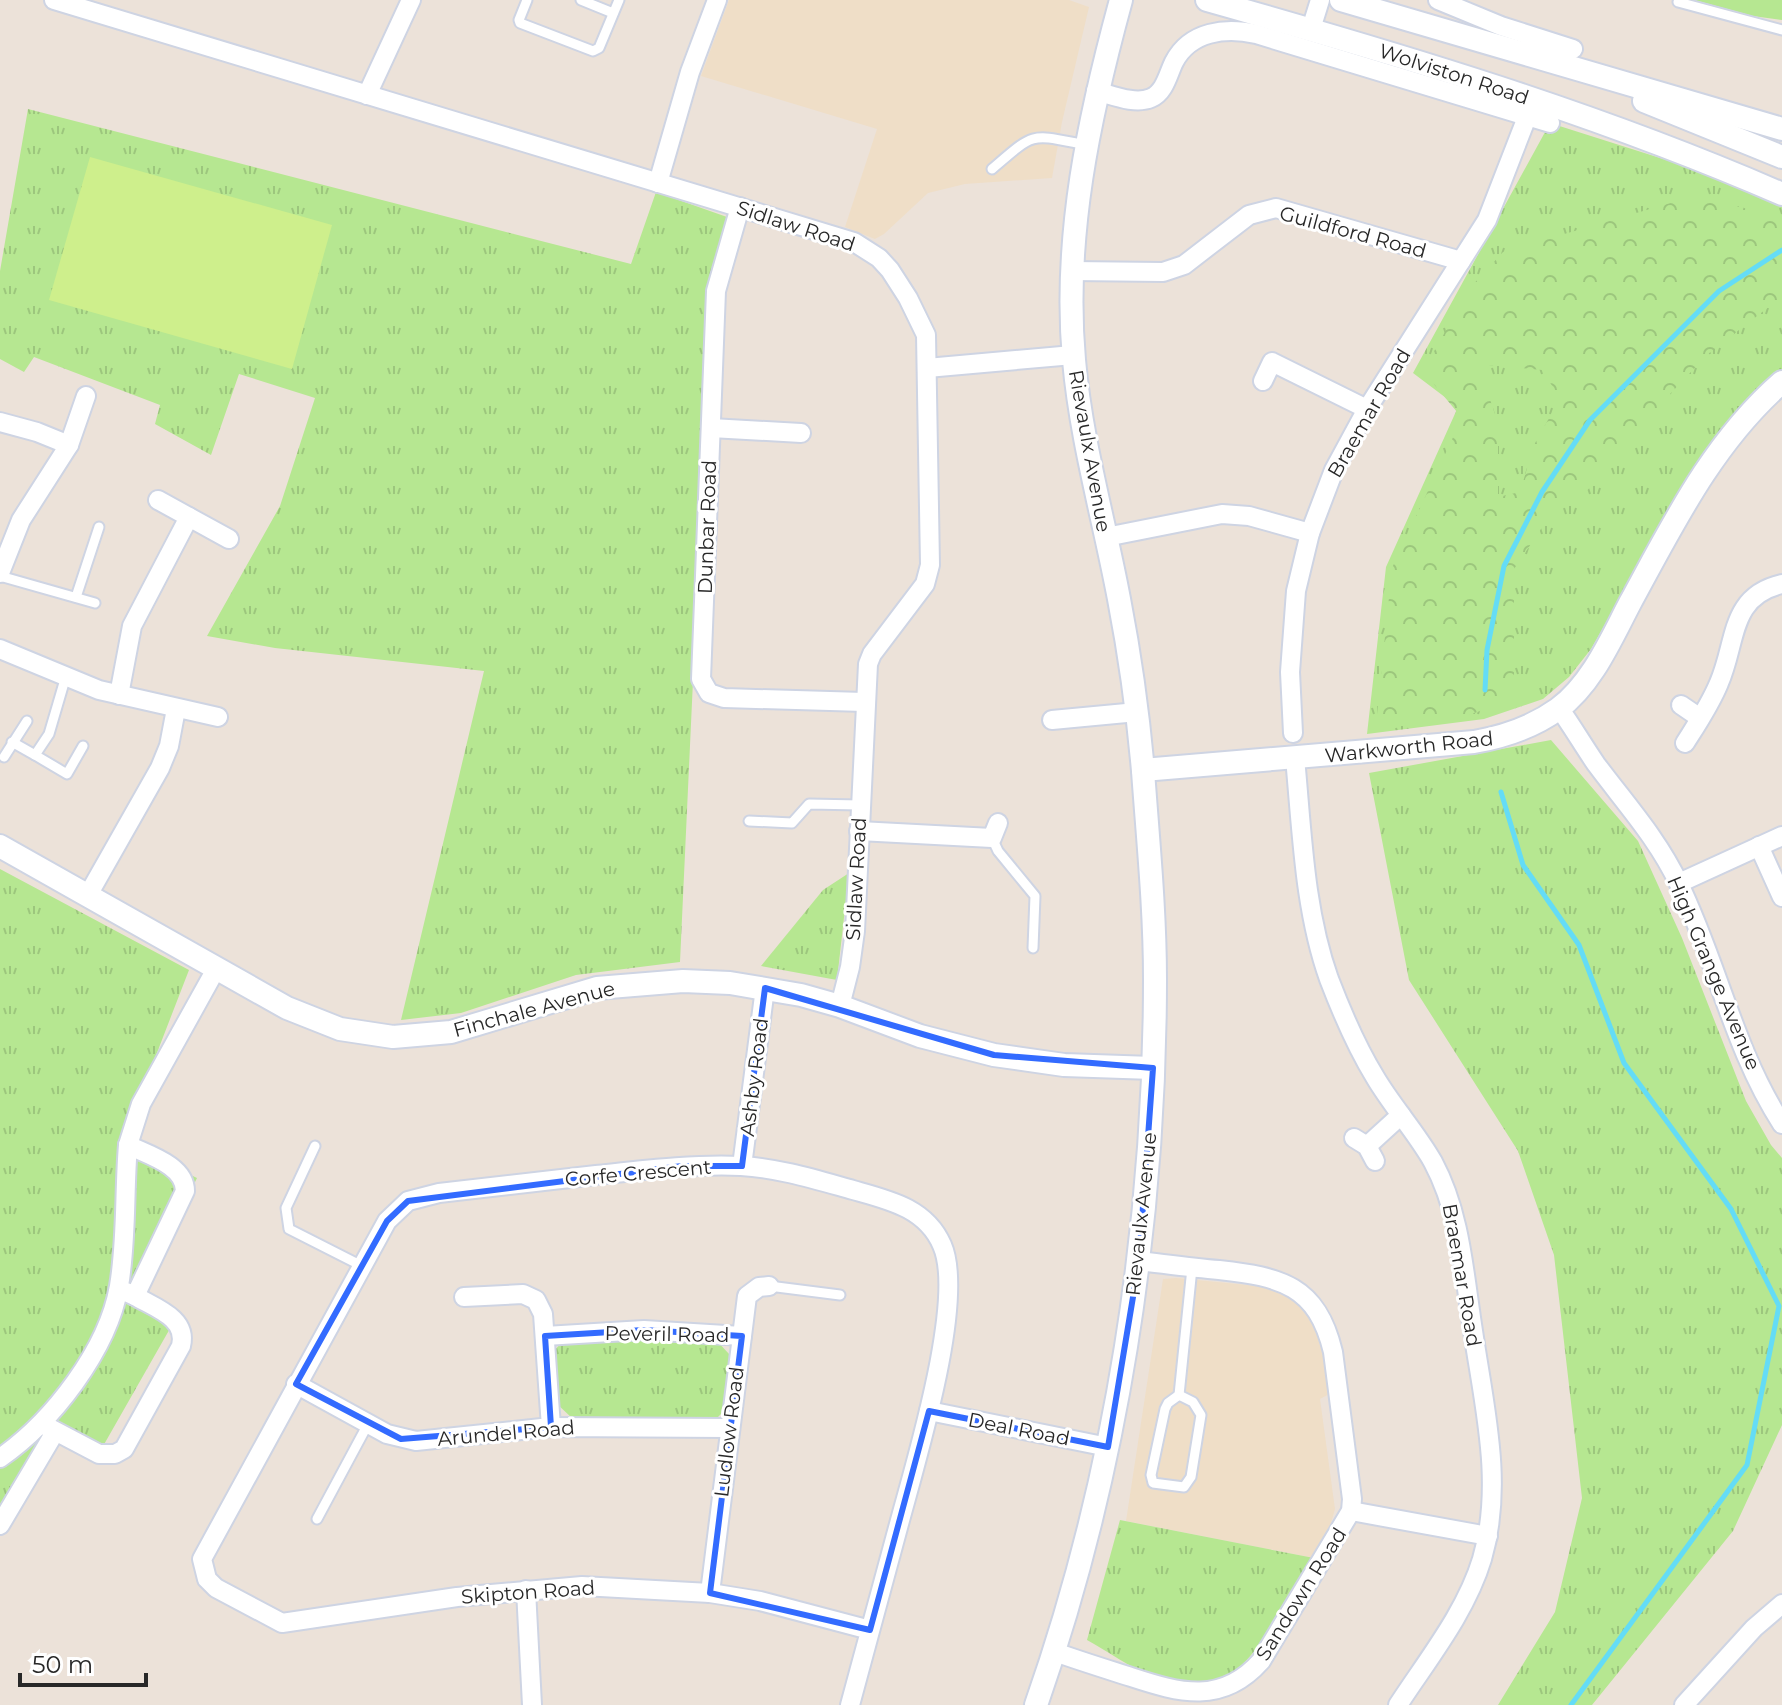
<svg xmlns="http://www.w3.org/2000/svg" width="1782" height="1705" font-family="Montserrat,sans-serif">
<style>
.education{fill:#efdec7}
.grass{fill:url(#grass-tufts)}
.forest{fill:url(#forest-crowns);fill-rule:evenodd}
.garden{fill:#b6e791}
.pitch{fill:#ceef8c}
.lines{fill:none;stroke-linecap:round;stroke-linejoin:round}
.stream{stroke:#64dcf6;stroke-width:5}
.service-casing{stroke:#ced4e3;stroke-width:13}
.minor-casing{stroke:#ced4e3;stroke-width:22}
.tertiary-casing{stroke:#ced4e3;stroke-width:26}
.service{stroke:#fff;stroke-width:9}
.minor{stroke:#fff;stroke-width:18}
.tertiary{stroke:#fff;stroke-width:22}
.marked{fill:none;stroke:#336bff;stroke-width:6;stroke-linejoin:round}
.labels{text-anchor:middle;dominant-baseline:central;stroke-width:6;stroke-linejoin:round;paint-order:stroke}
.street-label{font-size:20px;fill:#282828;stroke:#fff}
</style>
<defs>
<pattern id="grass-tufts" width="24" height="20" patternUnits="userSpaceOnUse" patternTransform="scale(2)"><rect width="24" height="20" fill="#b6e791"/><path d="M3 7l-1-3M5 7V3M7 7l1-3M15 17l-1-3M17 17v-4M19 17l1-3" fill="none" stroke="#9cc67d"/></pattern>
<pattern id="forest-crowns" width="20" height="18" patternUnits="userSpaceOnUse" patternTransform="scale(2)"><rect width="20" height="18" fill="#b6e791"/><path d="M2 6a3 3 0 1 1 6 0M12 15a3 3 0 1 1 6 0" fill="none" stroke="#9cc67d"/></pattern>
</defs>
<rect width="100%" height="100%" fill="#ece2d9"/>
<g class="education">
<polygon points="729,0 1069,0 1089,7 1062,122 1052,178 965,184 928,193 884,234 875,239 845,227 877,129 701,76"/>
<polygon points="1176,1278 1258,1286 1259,1282 1288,1295 1304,1310 1315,1328 1326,1365 1331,1393 1320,1399 1335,1509 1326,1540 1314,1558 1126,1521 1163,1279"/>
</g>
<g class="grass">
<polygon points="28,109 631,264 656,192 727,217 711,291 680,962 576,975 461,1013 401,1020 484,671 275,648 207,636 280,506 315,398 239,374 211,455 155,424 160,405 34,357 24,372 0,359 0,271"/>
<polygon points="1550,123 1742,184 1782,202 1782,373 1655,537 1591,649 1569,677 1543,699 1484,719 1367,734 1386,567 1458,407 1413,373"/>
<polygon points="1551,740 1638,841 1682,938 1746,1101 1771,1145 1782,1158 1782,1425 1733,1531 1592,1705 1498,1705 1555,1612 1582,1498 1554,1255 1518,1151 1409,980 1369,773"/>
<polygon points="0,869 189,970 124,1138 128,1145 197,1178 143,1288 180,1311 94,1462 56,1442 0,1528"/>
<polygon points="849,873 837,980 761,966 823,890"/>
<polygon points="636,1337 716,1340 730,1355 725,1410 715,1420 574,1420 555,1402 552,1353 563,1341"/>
<path d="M1120 1520 1314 1558C1291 1595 1254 1672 1212 1684 1193 1689 1169 1681 1152 1675 1129 1668 1108 1651 1087 1640Z"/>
</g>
<path class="forest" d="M1698 195 1782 219V302L1770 306 1708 354 1651 414 1618 462 1583 494 1547 520 1514 569V699L1466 716 1376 724 1392 568 1462 418 1423 371 1469 289 1503 252ZM1478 364 1542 370 1558 395 1553 411 1534 445 1520 492 1498 497V423Z"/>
<polygon class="garden" points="1694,0 1782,0 1782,20 1753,16"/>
<polygon class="pitch" points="90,157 332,225 292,369 49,300"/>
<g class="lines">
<g class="stream">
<polyline points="1485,690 1487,650 1504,566 1542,492 1590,420 1719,291 1782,250"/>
<polyline points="1501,792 1523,865 1579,945 1624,1063 1731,1209 1779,1306 1747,1465 1571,1705"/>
</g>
<g class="service-casing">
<g id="service">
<polyline points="527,0 519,20 520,23 593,51 599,48 619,0"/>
<polyline points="581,0 613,13"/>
<polyline points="1679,0 1678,2 1782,30"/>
<path d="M992 169C1036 131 1030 134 1086 145"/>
<polyline points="0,576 95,603"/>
<polyline points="76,597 99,527"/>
<polyline points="66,676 49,734 35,755 67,774 83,746"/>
<polyline points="12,742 35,755"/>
<polyline points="4,757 27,721"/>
<polyline points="749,821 792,823 809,804 860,805"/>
<polyline points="992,838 998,851 1035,896 1033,948"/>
<polyline points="315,1146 286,1208 289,1229 362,1266"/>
<polyline points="769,1286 840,1295"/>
<polygon points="1179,1395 1193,1402 1201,1415 1191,1477 1184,1487 1153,1483 1151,1475 1165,1409 1168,1403"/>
<polyline points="1179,1395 1192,1268"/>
<polyline points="317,1519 368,1424"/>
</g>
</g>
<g class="minor-casing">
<g id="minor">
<polyline points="54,0 854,242 879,258 890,270 908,298 926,335 930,565 925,584 872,654 868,664 855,931 850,967 840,1006"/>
<polyline points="1438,0 1501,26 1573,49"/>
<polyline points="1311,29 1320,0"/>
<path d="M1096 91C1112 95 1135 105 1151 98 1165 92 1168 74 1174 62 1190 31 1226 27 1256 34L1550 123"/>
<polyline points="367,95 411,0"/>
<polyline points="658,183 690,72 717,0"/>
<polyline points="740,207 716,291 701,679 709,693 724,698 864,702"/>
<polyline points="1071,271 1163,272 1184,265 1249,215 1276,208 1461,261"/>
<polyline points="927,368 1073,355"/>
<polyline points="1263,381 1272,362 1367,409"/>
<polyline points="0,422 37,432 69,445"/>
<polyline points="711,428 801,433"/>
<polyline points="158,500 229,539"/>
<polyline points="1106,537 1222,514 1249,516 1310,533"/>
<polyline points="0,573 21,520 69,445 86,396"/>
<polyline points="0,649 99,690 218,717"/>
<polyline points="119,695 132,626 189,517"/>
<polyline points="1681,705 1700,718"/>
<path d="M1559 708C1572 726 1583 745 1596 764 1625 803 1658 839 1679 884 1717 962 1734 1050 1782 1124"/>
<polyline points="1052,720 1137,712"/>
<polyline points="1293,733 1290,672 1296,591 1310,533 1334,470 1367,409 1487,220 1527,117"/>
<path d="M1685 743C1697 724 1710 705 1719 683 1737 642 1729 596 1782 584"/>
<path d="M1295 758C1302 831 1304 909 1329 979 1342 1013 1356 1046 1375 1077 1392 1106 1416 1132 1433 1162 1461 1214 1464 1274 1473 1331 1484 1406 1504 1484 1482 1559 1466 1612 1428 1659 1398 1705"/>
<polyline points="859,831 992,838 998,823"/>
<polyline points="1759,846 1782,897"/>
<polyline points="1679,883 1782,836"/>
<polyline points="88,895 160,768 169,746 176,709"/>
<polyline points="1354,1138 1367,1146 1375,1161"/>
<polyline points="1367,1146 1401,1115"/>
<polyline points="742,1166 765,988"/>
<path d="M126 1292 135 1296 185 1191C185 1165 148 1155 128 1145"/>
<polyline points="464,1297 523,1294 536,1300 543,1314 551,1427"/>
<polyline points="545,1336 644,1330 742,1336"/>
<polyline points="296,1384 387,1434 416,1441 551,1427 729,1428"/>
<polyline points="929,1411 1108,1447"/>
<path d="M42 1424 99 1454H115L124 1449 181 1346C188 1318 155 1308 135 1296"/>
<path d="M0 1458C52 1422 108 1350 119 1286 127 1239 124 1191 128 1145L141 1104 216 969"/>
<polyline points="1351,1511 1488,1536"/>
<polyline points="0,1525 55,1432"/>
<polyline points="526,1590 532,1705"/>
<polyline points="710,1593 747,1296 759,1287 769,1286"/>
<path d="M1055 1652C1080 1661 1106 1669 1131 1677 1180 1693 1222 1705 1261 1661L1351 1511 1352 1499 1333 1352C1317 1285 1281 1277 1219 1270 1192 1268 1165 1264 1139 1261"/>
<path d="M850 1705C866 1645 883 1584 899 1524 915 1464 966 1299 942 1245 926 1208 889 1200 853 1190 817 1180 779 1168 741 1166 692 1164 644 1170 596 1175 544 1181 492 1187 439 1193L408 1201 387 1221 202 1559 207 1579 216 1588 282 1623 457 1597 582 1586 710 1593 760 1601 870 1630"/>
<polyline points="1684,1705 1754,1628 1782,1604"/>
</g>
</g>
<g class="tertiary-casing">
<g id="tertiary">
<path d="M1207 0C1402 55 1596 113 1782 194"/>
<polyline points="1341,0 1782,129"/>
<polyline points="1644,101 1782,157"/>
<path d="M1143 770 1474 742C1503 737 1533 727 1558 709 1592 684 1611 639 1630 603 1673 524 1713 442 1782 382"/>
<polyline points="0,846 287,1008 340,1029 393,1037 451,1032 597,988 683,981 730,983 801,995 840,1006 920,1036 994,1055 1064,1065 1153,1068"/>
<path d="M1036 1705C1117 1474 1155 1224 1155 979 1155 910 1148 840 1143 771 1138 713 1130 656 1119 599 1104 519 1081 441 1074 360 1063 237 1089 117 1121 0"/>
</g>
</g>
<use href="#service" class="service"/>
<use href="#minor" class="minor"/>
<use href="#tertiary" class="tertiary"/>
</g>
<path class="marked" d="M765 988 994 1055 1153 1068 1139 1261 1108 1447 929 1411 870 1630 710 1593 742 1336 644 1330 545 1336 551 1427 401 1439 296 1384 387 1221 408 1201 682 1166H742Z"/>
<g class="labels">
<g class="street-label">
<text transform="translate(1454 74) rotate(18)">Wolviston Road</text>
<text transform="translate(796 226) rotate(18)">Sidlaw Road</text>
<text transform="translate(1353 232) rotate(15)">Guildford Road</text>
<text transform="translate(1369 413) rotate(-60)">Braemar Road</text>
<text transform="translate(1090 451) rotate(80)">Rievaulx Avenue</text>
<text transform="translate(707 527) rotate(-88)">Dunbar Road</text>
<text transform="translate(1409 747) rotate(-6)">Warkworth Road</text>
<text transform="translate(856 879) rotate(-87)">Sidlaw Road</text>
<text transform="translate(1714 973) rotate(67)">High Grange Avenue</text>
<text transform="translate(534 1009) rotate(-15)">Finchale Avenue</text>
<text transform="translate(754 1077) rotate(-83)">Ashby Road</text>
<text transform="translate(638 1173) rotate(-5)">Corfe Crescent</text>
<text transform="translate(1141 1214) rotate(-84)">Rievaulx Avenue</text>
<text transform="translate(1462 1275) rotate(80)">Braemar Road</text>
<text transform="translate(667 1334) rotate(1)">Peveril Road</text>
<text transform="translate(1019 1429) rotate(11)">Deal Road</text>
<text transform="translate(729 1432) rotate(-83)">Ludlow Road</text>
<text transform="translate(506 1433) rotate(-5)">Arundel Road</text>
<text transform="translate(528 1592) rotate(-4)">Skipton Road</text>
<text transform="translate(1301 1594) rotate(-58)">Sandown Road</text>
</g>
</g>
<path d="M20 1673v12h126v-12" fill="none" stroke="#282828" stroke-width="4"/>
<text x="32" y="1673" font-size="24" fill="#282828" stroke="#ffffff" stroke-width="6" paint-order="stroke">50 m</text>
</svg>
